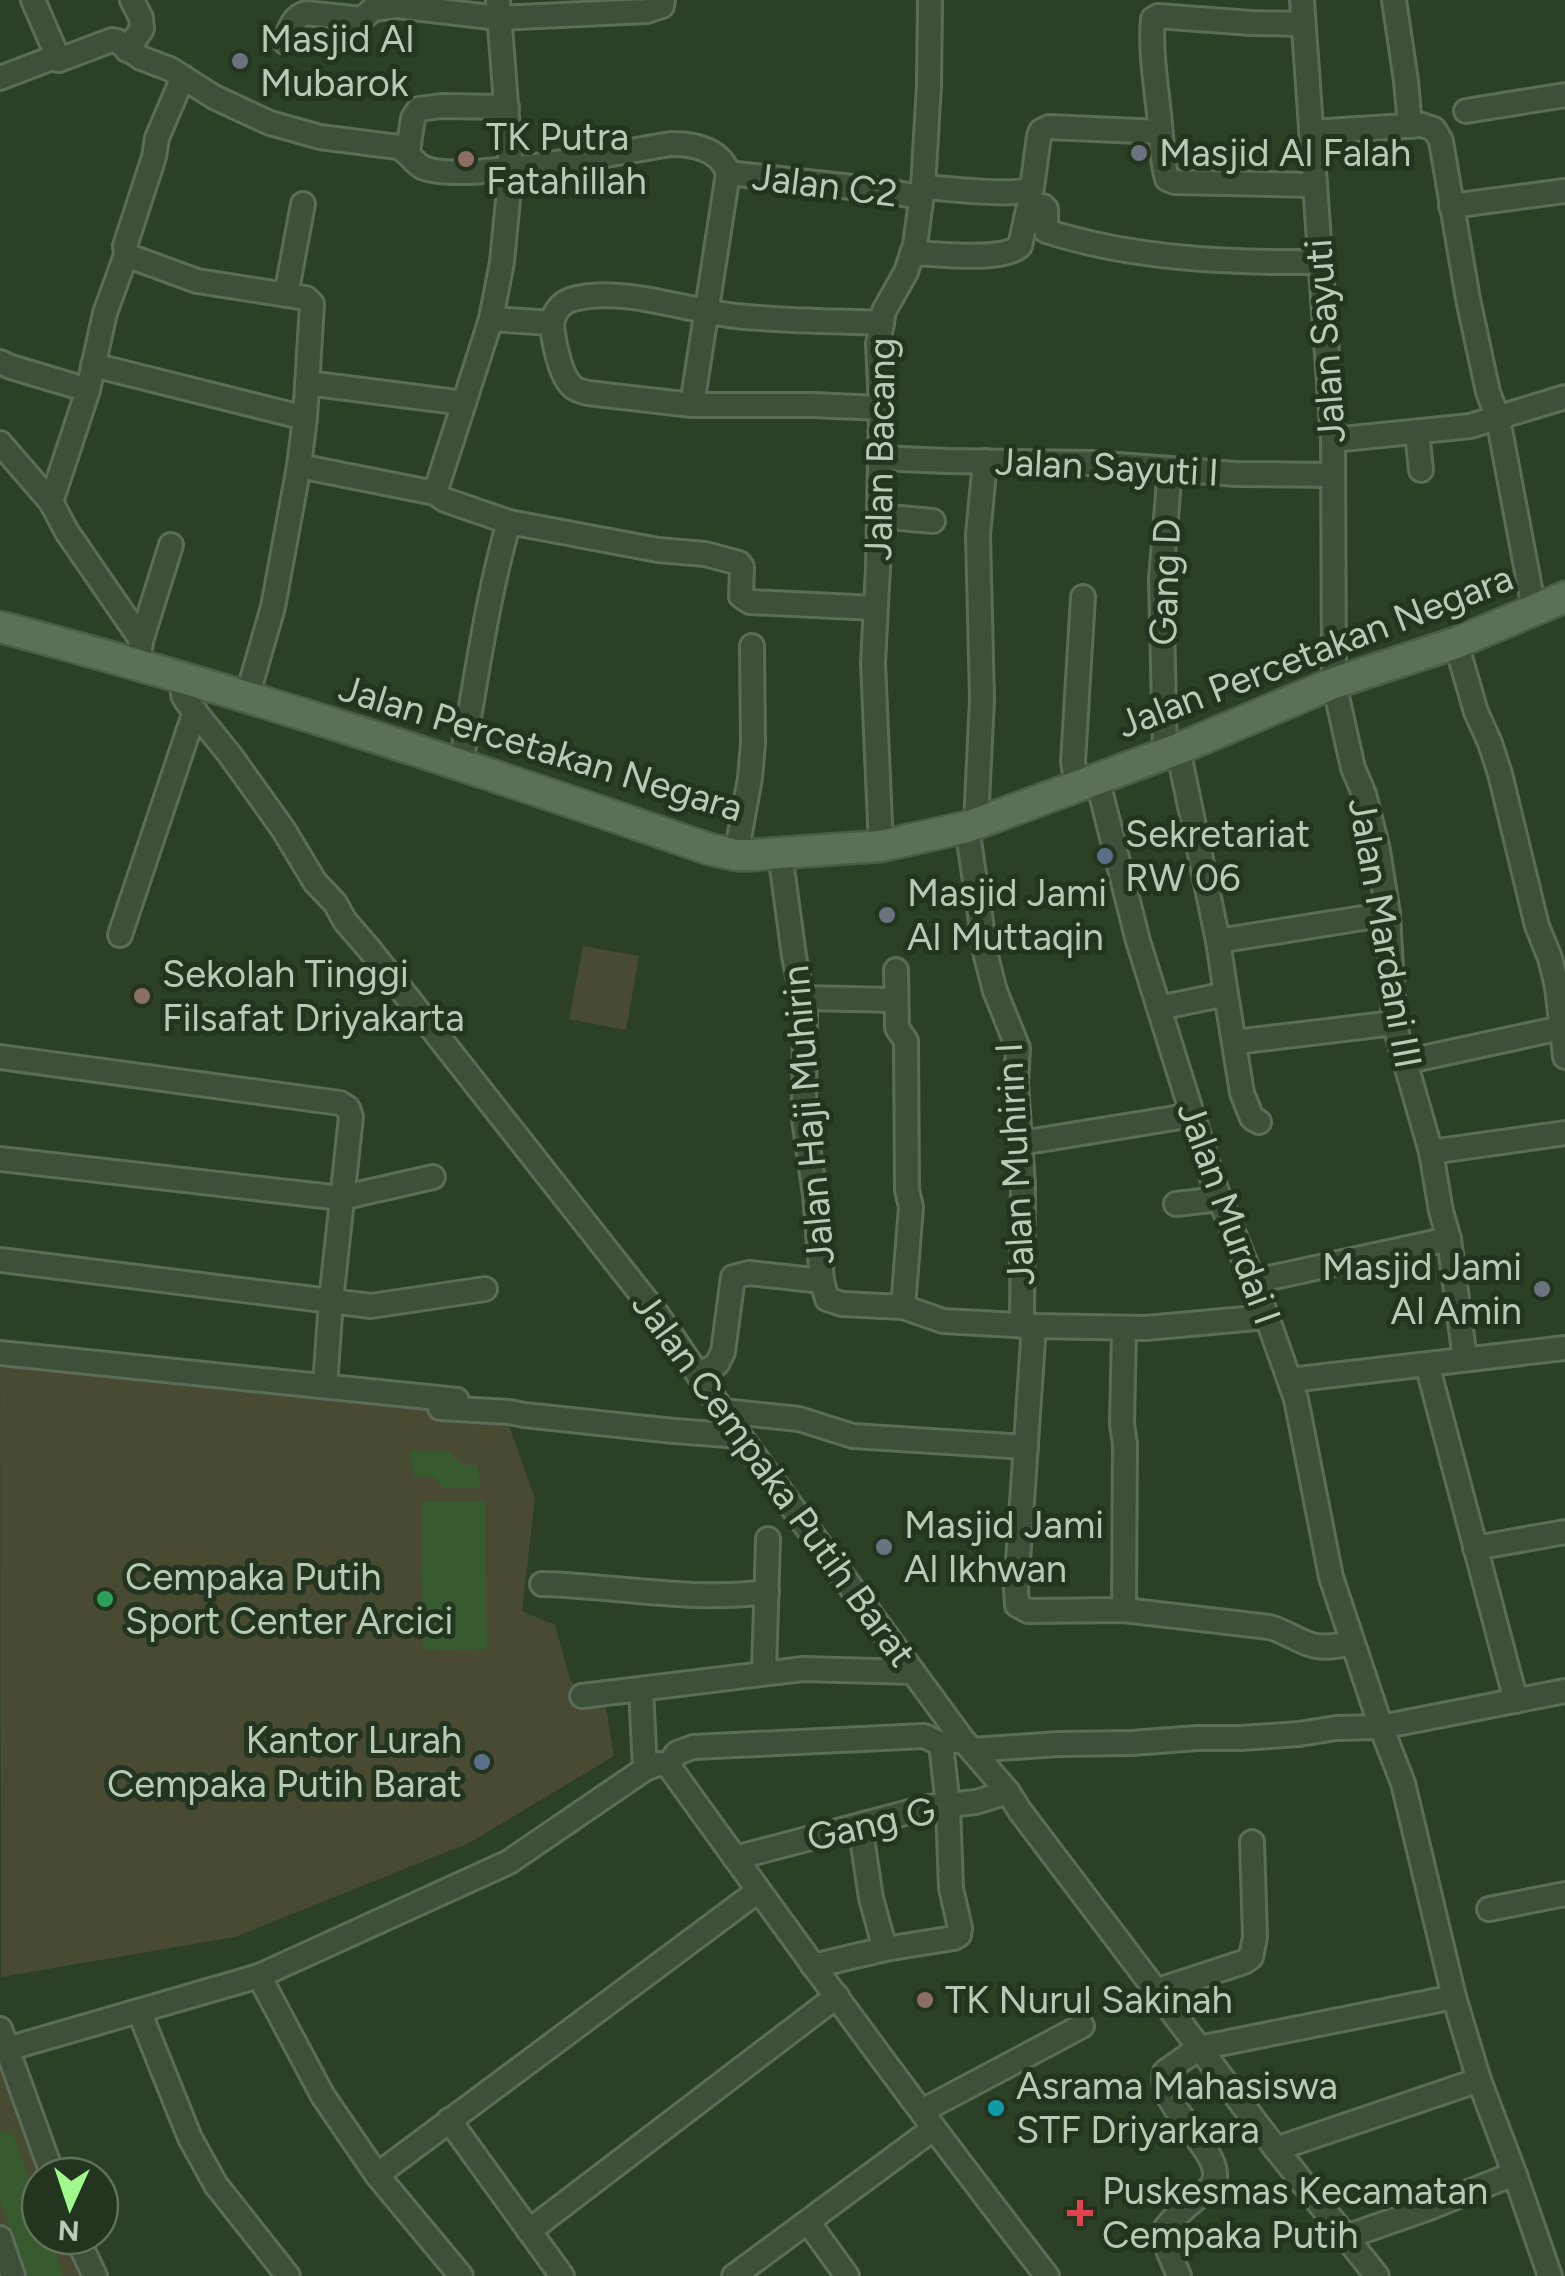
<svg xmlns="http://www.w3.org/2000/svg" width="1565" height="2276" font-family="Figtree,sans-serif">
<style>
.green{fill:#484b32}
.water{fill:#375a2e}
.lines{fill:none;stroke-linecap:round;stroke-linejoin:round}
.river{stroke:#375a2e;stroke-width:35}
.minor-casing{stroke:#5c6d57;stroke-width:28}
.major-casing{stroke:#4a5c46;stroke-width:35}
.minor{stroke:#3e5039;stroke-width:22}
.major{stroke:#5c7057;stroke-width:30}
.worship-dot{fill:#6b7280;stroke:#23351e;stroke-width:4}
.education-dot{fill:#8d6e63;stroke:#23351e;stroke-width:4}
.service-dot{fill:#5c6f8a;stroke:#23351e;stroke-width:4}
.leisure-dot{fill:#2e9e5b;stroke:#23351e;stroke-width:4}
.culture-dot{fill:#0f9aa8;stroke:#23351e;stroke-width:4}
.health-dot{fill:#e0444e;stroke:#23351e;stroke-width:4}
.labels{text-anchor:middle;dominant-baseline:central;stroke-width:10;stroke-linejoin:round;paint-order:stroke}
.poi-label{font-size:38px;fill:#b9cab6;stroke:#23351e;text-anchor:start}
.street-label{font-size:38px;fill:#b9cab6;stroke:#23351e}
</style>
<rect width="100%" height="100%" fill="#2b4025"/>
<g class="green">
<polygon points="583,946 639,956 626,1030 569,1019"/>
<polygon points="0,1357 378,1396 508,1423 535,1498 522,1611 555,1625 571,1682 605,1702 614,1756 469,1843 235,1937 1,1977"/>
<polygon points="0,2029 53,2176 40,2176 40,2236 76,2236 95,2276 19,2276 16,2269 0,2222"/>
</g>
<g class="water">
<polygon points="409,1451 450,1452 462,1465 478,1465 480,1488 443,1488 434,1477 415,1477"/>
<polygon points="485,1501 487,1649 423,1650 421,1502"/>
</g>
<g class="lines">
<polyline class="river" points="0,2148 45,2276"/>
<g class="minor-casing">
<g id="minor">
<polyline points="33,0 59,60"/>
<polyline points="1302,0 1333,440 1334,683 1353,768 1364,794 1378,850 1388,914 1394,1023 1431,1152 1441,1211 1449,1239 1465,1359"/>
<polyline points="1394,0 1406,81 1410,126"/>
<path d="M1303 24 1251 23 1158 16 1153 19C1150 51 1156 83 1159 115 1162 137 1161 158 1167 179L1174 182 1315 185"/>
<path d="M285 42C290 29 292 17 306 13L362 19 373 9 397 6 499 18 647 11 662 6 663 0"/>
<polyline points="127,50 142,29 141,18 132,0"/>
<path d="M0 78 55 57 59 60 112 40 117 41 141 58 170 69 214 97 270 123 320 137 398 147C409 152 413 162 422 167 456 185 626 151 671 144 694 144 720 149 728 173L692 405"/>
<polyline points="1466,111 1565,95"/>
<polyline points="1311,132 1422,125 1434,129 1441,141 1468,299 1488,392 1498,419 1534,609"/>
<polyline points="408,151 413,118 419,109 441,106 507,107"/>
<polyline points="728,173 879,190 921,197"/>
<path d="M923 187C947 188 1015 198 1032 188L1039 136 1041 131 1049 127 1160 132"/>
<polyline points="1451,206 1565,191"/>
<path d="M912 253C939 254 1002 262 1020 246L1029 205 1043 206 1046 209V231C1133 259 1229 263 1320 262"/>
<polyline points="126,255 197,281 306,298 312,304 305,418 299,466 273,607 251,683 245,698"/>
<polyline points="286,295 303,204"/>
<path d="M491 319 552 323C553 339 560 377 573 387 576 390 584 392 588 393L692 405H813L881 408"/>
<path d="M552 323C555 310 562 301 577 298 625 287 687 311 736 316 784 321 833 321 882 323"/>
<polyline points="0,362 11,367 88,390"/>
<polyline points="93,365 305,418"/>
<polyline points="307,383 464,403"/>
<polyline points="1417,432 1421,470"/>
<polyline points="1333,440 1470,426 1565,397"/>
<polyline points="0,443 51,502 67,532 140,638 141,643 137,663"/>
<polyline points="880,458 946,461 1092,463 1236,474 1333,475"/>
<polyline points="299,466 435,493 445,500 509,522 658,550 705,554 739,563 742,567 741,596 750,602 875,608"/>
<polyline points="435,493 491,319 502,262 511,169 498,0"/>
<polyline points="51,502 88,390 105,313 126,255 125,246 154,157 157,138 183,77"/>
<polyline points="879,516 933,521"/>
<polyline points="141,641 171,545"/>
<polyline points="1456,643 1476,712 1490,743 1500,774 1537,926 1550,958 1557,987 1565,1057"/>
<polyline points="182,678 183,695 187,702 230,755 283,829 315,882 335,903 345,921 370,950 657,1314 737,1432 963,1740 1008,1792 1020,1811 1276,2149 1377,2276"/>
<polyline points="1178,749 1218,941"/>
<polyline points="1165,754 1161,579 1170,469"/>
<path d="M461 763C476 683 486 601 509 522"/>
<polyline points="1097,778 1138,941 1214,1184 1267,1317 1296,1399 1331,1577 1381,1727 1565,1691"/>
<polyline points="1077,786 1073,762 1083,597"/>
<polyline points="976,824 982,699 978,535 985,461"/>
<polyline points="967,827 986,956 995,991 1018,1048 1016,1084 1023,1184 1022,1326"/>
<polyline points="881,846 873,663 878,568 881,408 878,344 884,311 906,272 915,245 923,187 929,85 930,0"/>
<polyline points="780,853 794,956 805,1010 804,1119 815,1195 822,1281 827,1299 842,1304 903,1307 943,1321 1034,1326 1146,1328 1267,1317"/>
<polyline points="736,855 750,778 753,743 752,646"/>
<polyline points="120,935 195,711"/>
<polyline points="896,970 897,1028 906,1041 907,1190 911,1207 903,1307"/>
<polyline points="1226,994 1242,1093 1252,1118 1259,1122"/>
<polyline points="803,998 896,1000"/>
<polyline points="1159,1008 1226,994 1218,941 1388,914"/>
<polyline points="1235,1042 1394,1023"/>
<polyline points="0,1057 340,1103 348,1108 351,1117 331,1301 325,1386"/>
<polyline points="1404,1062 1561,1028"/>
<polyline points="1021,1143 1193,1115"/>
<polyline points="1431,1152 1565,1133"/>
<polyline points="0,1159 341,1198 433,1177"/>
<polyline points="1176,1204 1220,1199"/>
<polyline points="0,1260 371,1306 485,1289"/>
<polyline points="1251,1282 1449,1239"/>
<path d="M1034 1326 1016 1590 1017 1605 1028 1611 1124 1610 1269 1627C1285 1631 1294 1639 1309 1644 1322 1649 1338 1646 1352 1643"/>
<polyline points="1124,1329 1122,1424 1125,1444 1124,1610"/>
<polyline points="0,1353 457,1400"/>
<polyline points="1427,1364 1516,1701"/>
<polyline points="699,1376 717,1364 723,1352 733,1277 749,1273 822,1281"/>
<polyline points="1290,1380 1565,1348"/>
<polyline points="440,1408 509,1412 524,1415 674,1431 740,1436"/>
<polyline points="723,1411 799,1419 853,1436 1026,1447"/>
<polyline points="1475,1548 1565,1532"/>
<path d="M542 1584C617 1586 692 1602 767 1592"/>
<polyline points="764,1672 768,1539"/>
<polyline points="641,1690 645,1769"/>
<polyline points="582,1696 803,1669 913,1672"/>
<polyline points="972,1750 1059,1744 1132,1743 1197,1738 1241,1738 1299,1734 1336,1728 1381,1727 1403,1783 1454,1997 1479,2080 1515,2175"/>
<path d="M668 1765C792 1937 917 2109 1047 2276"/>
<polyline points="668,1765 677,1753 693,1747 924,1736 941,1744 955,1741"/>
<polyline points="860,1825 871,1898 885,1949"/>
<polyline points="735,1858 928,1807 976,1802 1008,1792"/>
<polyline points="1489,1909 1565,1894"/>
<polyline points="813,1966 885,1949 954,1938 959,1935 960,1928 951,1888 948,1806 941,1744"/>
<polyline points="259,1976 323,2096 377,2175 461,2276"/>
<polyline points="1158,1990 1244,1962 1251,1957 1255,1937 1252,1842"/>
<polyline points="139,2011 190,2138 216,2185 288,2276"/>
<polyline points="0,2029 53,2176"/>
<polyline points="7,2049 259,1976 509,1862 645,1769 658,1764 668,1765"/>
<polyline points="922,2111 1082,2026"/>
<polyline points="449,2120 562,2276"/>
<polyline points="1276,2149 1479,2080"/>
<polyline points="377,2175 758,1891"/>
<polyline points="808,2222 847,2276"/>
<polyline points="529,2231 837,1996"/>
<polyline points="76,2236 95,2276"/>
<polyline points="1346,2237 1429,2208 1511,2175 1515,2175 1550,2276"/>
<polyline points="0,2238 13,2276"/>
<polyline points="734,2276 933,2129"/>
<path d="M1179 2276 1168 2250 1165 2229C1173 2218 1183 2210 1193 2201 1199 2196 1208 2191 1212 2185 1231 2156 1155 2107 1165 2072L1199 2048 1454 1997"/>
</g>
</g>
<g class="major-casing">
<path id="major" d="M0 627C240 690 475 768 709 849L736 855H752L881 846 967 827 1178 749 1334 683 1456 643 1565 597"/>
</g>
<use href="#minor" class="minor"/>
<use href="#major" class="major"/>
</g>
<g class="worship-dot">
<circle cx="240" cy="61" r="10"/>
<circle cx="1139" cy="153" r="10"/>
<circle cx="887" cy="915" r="10"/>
<circle cx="1542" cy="1289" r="10"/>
<circle cx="884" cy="1547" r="10"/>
</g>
<g class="education-dot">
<circle cx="466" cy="159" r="10"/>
<circle cx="142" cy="996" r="10"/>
<circle cx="925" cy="2000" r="10"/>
</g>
<g class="service-dot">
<circle cx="1105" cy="856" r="10"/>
<circle cx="482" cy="1762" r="10"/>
</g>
<circle class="leisure-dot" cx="105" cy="1599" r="10"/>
<circle class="culture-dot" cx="996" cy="2108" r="10"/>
<path class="health-dot" d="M1075 2198h10v10h10v10h-10v10h-10v-10h-10v-10h10z"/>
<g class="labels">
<g class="poi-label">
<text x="260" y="39">Masjid Al<tspan x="260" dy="44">Mubarok</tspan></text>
<text x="486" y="137">TK Putra<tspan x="486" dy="44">Fatahillah</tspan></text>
<text x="1159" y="153">Masjid Al Falah</text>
<text x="1125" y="834">Sekretariat<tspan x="1125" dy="44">RW 06</tspan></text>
<text x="907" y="893">Masjid Jami<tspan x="907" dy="44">Al Muttaqin</tspan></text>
<text x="162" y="974">Sekolah Tinggi<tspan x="162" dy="44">Filsafat Driyakarta</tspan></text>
<text x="1522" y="1267" text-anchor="end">Masjid Jami<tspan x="1522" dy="44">Al Amin</tspan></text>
<text x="904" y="1525">Masjid Jami<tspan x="904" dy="44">Al Ikhwan</tspan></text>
<text x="125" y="1577">Cempaka Putih<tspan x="125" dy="44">Sport Center Arcici</tspan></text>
<text x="462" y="1740" text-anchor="end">Kantor Lurah<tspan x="462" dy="44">Cempaka Putih Barat</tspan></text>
<text x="945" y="2000">TK Nurul Sakinah</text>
<text x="1016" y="2086">Asrama Mahasiswa<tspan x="1016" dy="44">STF Driyarkara</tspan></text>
<text x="1102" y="2191">Puskesmas Kecamatan<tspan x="1102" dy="44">Cempaka Putih</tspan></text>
</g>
<g class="street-label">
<text transform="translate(825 185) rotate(7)">Jalan C2</text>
<text transform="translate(1325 341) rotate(-94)">Jalan Sayuti</text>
<text transform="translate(880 449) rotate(-89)">Jalan Bacang</text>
<text transform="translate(1107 467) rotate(3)">Jalan Sayuti I</text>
<text transform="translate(1165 582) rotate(-88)">Gang D</text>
<text transform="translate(1315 651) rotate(-21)">Jalan Percetakan Negara</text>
<text transform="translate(541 748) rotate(17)">Jalan Percetakan Negara</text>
<text transform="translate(1385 933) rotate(80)">Jalan Mardani III</text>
<text transform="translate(808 1115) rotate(-95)">Jalan Haji Muhirin</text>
<text transform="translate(1015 1164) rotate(-93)">Jalan Muhirin I</text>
<text transform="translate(1229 1213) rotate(70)">Jalan Murdai I</text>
<text transform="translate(774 1479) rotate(54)">Jalan Cempaka Putih Barat</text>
<text transform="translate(871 1824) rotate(-13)">Gang G</text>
</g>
</g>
<g transform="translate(70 2206) rotate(183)"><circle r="48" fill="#23351e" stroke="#5f715b" stroke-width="2.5"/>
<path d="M0-8L18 38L0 25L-18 38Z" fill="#9ff98c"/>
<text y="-15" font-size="28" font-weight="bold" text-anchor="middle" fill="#b9cab6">N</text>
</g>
</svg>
